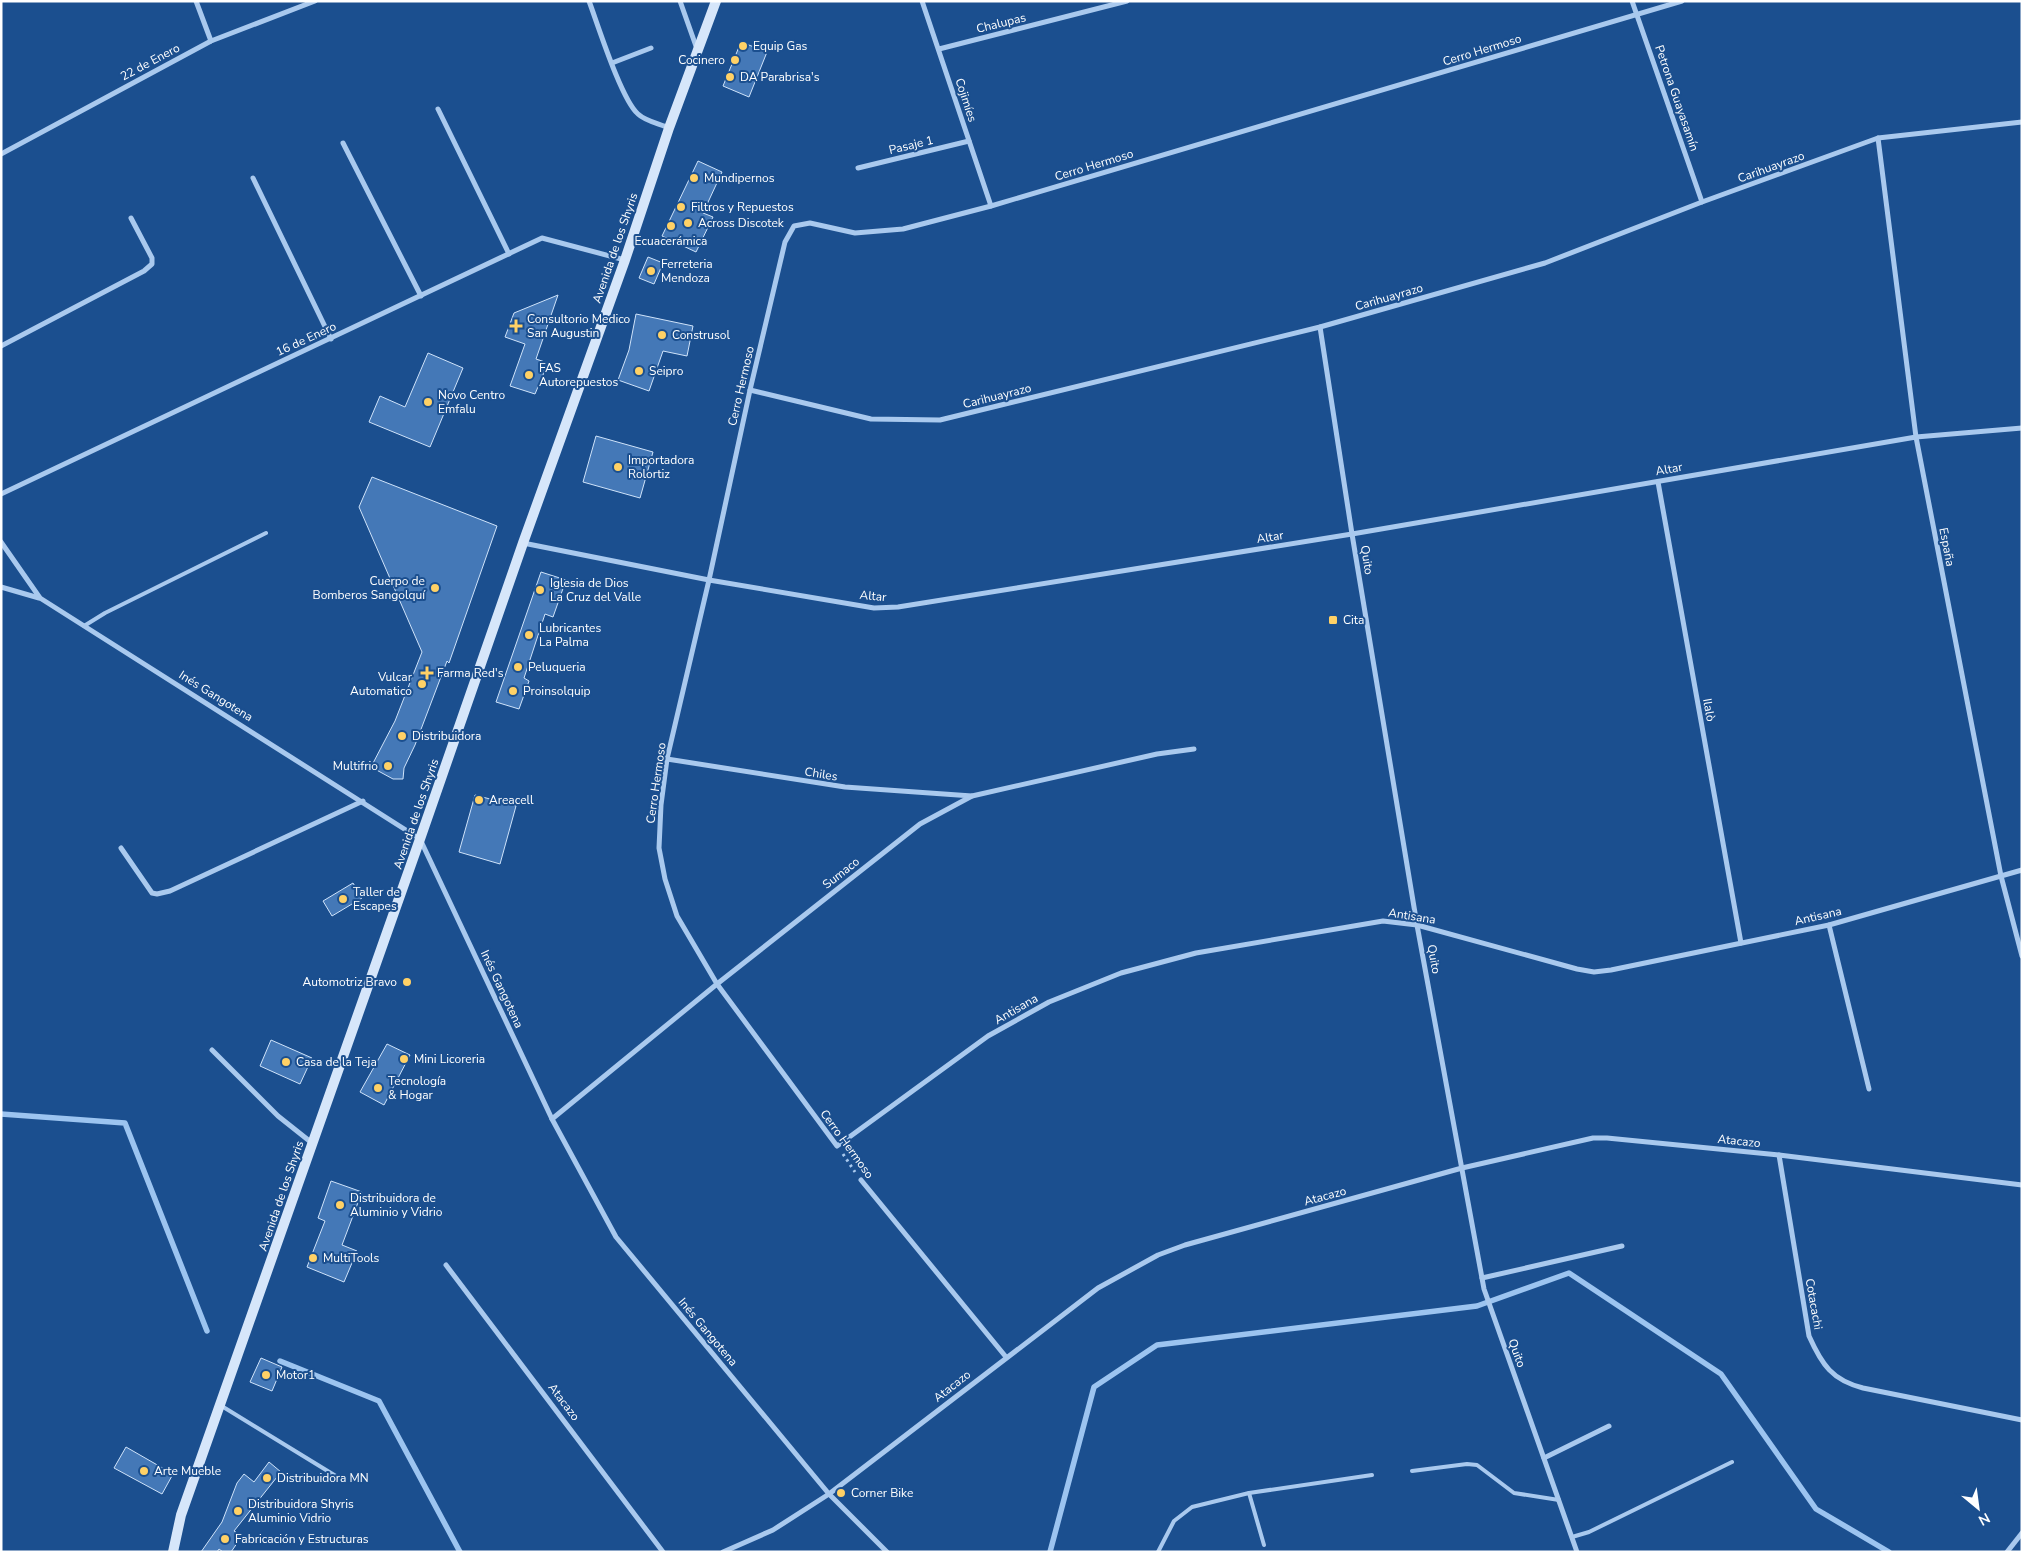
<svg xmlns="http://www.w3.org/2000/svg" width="2023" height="1553" font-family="'Nunito Sans',sans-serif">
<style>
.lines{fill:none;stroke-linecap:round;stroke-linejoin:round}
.stream{stroke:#9cc4f0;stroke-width:5.5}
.building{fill:#4478b7;stroke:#cfe3fa}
.path{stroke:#a9c9ee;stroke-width:3;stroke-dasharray:2.5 4;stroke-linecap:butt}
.lane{stroke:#a9c9ee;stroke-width:4}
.street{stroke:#a9c9ee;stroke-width:5}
.secondary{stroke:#d6e6fa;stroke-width:10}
.poi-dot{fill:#ffd166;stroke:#1b4f8f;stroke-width:2}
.labels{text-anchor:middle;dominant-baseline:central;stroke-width:4;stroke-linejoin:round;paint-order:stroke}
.street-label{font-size:12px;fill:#fff;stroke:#1b4f8f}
.poi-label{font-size:12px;fill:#fff;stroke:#1b4f8f;text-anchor:start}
</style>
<rect width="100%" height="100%" fill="#1b4f8f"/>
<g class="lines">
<g class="stream">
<polyline points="1,1114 125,1123 207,1331"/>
<polyline points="280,1361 379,1401 460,1552"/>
<polyline points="1050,1552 1094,1387 1157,1345 1477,1306 1569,1273 1721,1374 1816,1509 1889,1552"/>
</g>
</g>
<g class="building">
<polygon points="741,42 767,52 749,97 723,86"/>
<polygon points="698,161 722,172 703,213 713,217 696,252 662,236"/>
<polygon points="648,257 663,263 654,284 639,278"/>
<polygon points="558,295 536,359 548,363 535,394 510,386 525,344 505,337 514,313"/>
<polygon points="636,314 693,326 687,356 663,351 649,391 618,380 629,350"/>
<polygon points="428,353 463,368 430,447 369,422 380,396 405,407"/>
<polygon points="596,436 653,452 640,498 583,482"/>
<polygon points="372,477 497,526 449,663 447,661 415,745 404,768 403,779 393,779 371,767 395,721 422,652 359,507"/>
<polygon points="541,572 566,580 553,617 545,614 524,678 529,681 519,709 496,702"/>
<polygon points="475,795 516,806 500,864 459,852"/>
<polygon points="353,883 362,898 332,916 323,901"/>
<polygon points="271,1040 312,1058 300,1084 260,1066"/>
<polygon points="387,1044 410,1055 384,1105 360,1092"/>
<polygon points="331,1181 362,1192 342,1245 357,1251 344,1282 307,1267 325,1221 318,1218"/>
<polygon points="261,1358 282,1367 272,1391 250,1382"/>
<polygon points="126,1447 173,1474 162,1494 114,1468"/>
<polygon points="269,1462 281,1472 234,1531 242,1536 231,1552 223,1552 219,1549 217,1552 201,1552 222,1522 237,1483 244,1474 254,1482"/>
</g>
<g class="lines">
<polyline class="path" points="843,1154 855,1172"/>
<g class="lane">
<polyline points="84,626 105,613 266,533"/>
<polyline points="220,1405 344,1481"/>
<polyline points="1412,1471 1467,1464 1477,1465 1514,1493 1559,1500"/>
<polyline points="1249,1493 1264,1545"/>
<polyline points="1572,1537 1589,1532 1732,1462"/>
<polyline points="1158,1552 1174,1521 1192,1507 1249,1493 1372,1475"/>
</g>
<g class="street">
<polyline points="196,1 211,41"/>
<path d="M589 1C598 25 621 99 638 114 645 121 660 124 669 128"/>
<polyline points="680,1 697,49"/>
<polyline points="922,1 991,206"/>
<polyline points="1632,1 1702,202"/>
<polyline points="1682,1 991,206 903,229 855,233 810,223 794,226 785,242 750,390 709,580 667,759 661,805 659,848 665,879 677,916 717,984 837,1146 988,1036 1049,1002 1121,973 1196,953 1383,921 1417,925 1577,969 1594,972 1611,970 1829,925 2022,870"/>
<polyline points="939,49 1127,1"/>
<polyline points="612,63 651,48"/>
<polyline points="438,109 509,254"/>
<polyline points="1878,138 1916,437 2001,876 2022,956"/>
<polyline points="343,143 421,296"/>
<polyline points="1,154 211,41 315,1"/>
<polyline points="858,168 969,141"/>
<polyline points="253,178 331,339"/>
<polyline points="1320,327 1352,534 1417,925 1484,1289 1577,1552"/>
<polyline points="1,346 144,271 152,264 152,258 131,218"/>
<polyline points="750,390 871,419 940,420 1320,327 1545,263 1702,202 1878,138 2022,122"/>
<polyline points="1658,482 1741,943"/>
<polyline points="1,494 542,238 625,260"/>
<polyline points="1,542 40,598 420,839 552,1119 616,1237 829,1494 887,1552"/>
<polyline points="523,543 709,580 874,608 898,607 1352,534 1916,437 2022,428"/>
<polyline points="1,587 39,598"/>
<polyline points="667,759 845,787 972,796"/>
<polyline points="121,848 152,893 157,894 170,891 363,801"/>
<polyline points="1829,925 1869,1089"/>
<polyline points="212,1050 278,1116 312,1143"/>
<polyline points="552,1119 717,984 920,824 972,796 1157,754 1194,749"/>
<path d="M1779 1155 1809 1336C1822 1365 1832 1380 1863 1388L2022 1420"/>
<polyline points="861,1180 1006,1357"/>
<polyline points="446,1265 663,1552"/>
<polyline points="1482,1278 1622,1246"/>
<polyline points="1544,1458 1609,1426"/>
<polyline points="723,1552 773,1530 829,1494 1098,1288 1158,1255 1185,1245 1462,1168 1593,1138 1607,1138 1779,1155 2022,1185"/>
<polyline points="2007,1552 2022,1533"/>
</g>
<polyline class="secondary" points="173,1552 181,1515 420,839 523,543 625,260 669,128 716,1"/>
</g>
<g class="poi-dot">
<circle cx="743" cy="46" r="5"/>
<circle cx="735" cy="60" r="5"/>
<circle cx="730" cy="77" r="5"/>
<circle cx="694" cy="178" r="5"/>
<circle cx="681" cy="207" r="5"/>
<circle cx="688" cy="223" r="5"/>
<circle cx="671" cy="226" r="5"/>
<circle cx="651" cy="271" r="5"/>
<path d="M513.5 318.5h5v5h5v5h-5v5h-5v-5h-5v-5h5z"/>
<circle cx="662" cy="335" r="5"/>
<circle cx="639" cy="371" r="5"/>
<circle cx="529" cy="375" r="5"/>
<circle cx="428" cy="402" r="5"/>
<circle cx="618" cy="467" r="5"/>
<circle cx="435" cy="588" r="5"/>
<circle cx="540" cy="590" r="5"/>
<rect x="1328" y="615" width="10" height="10" rx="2.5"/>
<circle cx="529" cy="635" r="5"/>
<circle cx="518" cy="667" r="5"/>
<path d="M424.5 665.5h5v5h5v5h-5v5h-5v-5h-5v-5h5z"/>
<circle cx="422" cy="684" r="5"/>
<circle cx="513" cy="691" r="5"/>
<circle cx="402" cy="736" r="5"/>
<circle cx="388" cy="766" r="5"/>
<circle cx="479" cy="800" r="5"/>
<circle cx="343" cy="899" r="5"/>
<circle cx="407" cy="982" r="5"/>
<circle cx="404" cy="1059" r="5"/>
<circle cx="286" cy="1062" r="5"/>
<circle cx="378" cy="1088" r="5"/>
<circle cx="340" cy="1205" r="5"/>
<circle cx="313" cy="1258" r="5"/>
<circle cx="266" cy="1375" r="5"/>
<circle cx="144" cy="1471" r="5"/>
<circle cx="267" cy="1478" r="5"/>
<circle cx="841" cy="1493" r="5"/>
<circle cx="238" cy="1511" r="5"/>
<circle cx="225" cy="1539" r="5"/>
</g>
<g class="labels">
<g class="street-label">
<text transform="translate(1001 23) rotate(-14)">Chalupas</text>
<text transform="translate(1482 50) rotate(-17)">Cerro Hermoso</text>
<text transform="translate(150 62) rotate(-28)">22 de Enero</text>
<text transform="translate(1677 98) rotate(71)">Petrona Guayasamín</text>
<text transform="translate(966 100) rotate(72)">Cojimíes</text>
<text transform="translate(911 145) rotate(-14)">Pasaje 1</text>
<text transform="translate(1094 165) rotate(-17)">Cerro Hermoso</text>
<text transform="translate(1771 167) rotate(-20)">Carihuayrazo</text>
<text transform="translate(615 248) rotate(-71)">Avenida de los Shyris</text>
<text transform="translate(1389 297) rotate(-16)">Carihuayrazo</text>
<text transform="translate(306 339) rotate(-25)">16 de Enero</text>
<text transform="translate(741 386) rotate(-77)">Cerro Hermoso</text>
<text transform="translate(997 396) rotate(-14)">Carihuayrazo</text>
<text transform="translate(1669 469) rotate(-10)">Altar</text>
<text transform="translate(1270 537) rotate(-9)">Altar</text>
<text transform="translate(1947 547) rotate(79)">España</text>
<text transform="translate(1367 560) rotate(81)">Quito</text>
<text transform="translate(873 596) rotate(5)">Altar</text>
<text transform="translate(216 696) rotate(32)">Inés Gangotena</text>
<text transform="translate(1709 710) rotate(80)">Ilalò</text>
<text transform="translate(821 774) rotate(9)">Chiles</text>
<text transform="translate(656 783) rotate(-82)">Cerro Hermoso</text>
<text transform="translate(416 814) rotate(-71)">Avenida de los Shyris</text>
<text transform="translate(841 873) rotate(-38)">Sumaco</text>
<text transform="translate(1412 916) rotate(9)">Antisana</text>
<text transform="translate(1818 916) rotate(-13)">Antisana</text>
<text transform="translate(1434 959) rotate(80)">Quito</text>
<text transform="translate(502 989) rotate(65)">Inés Gangotena</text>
<text transform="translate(1016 1009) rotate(-30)">Antisana</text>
<text transform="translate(1739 1141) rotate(6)">Atacazo</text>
<text transform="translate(847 1144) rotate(54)">Cerro Hermoso</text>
<text transform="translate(281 1196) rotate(-71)">Avenida de los Shyris</text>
<text transform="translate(1325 1196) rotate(-15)">Atacazo</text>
<text transform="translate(1814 1304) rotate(80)">Cotacachi</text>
<text transform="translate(708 1332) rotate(50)">Inés Gangotena</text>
<text transform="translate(1517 1353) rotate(70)">Quito</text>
<text transform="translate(952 1386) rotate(-38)">Atacazo</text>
<text transform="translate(564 1402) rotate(53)">Atacazo</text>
</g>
<g class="poi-label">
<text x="753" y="46">Equip Gas</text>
<text x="725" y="60" text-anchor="end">Cocinero</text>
<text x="740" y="77">DA Parabrisa's</text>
<text x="704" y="178">Mundipernos</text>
<text x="691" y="207">Filtros y Repuestos</text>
<text x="698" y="223">Across Discotek</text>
<text x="671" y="241" text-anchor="middle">Ecuacerámica</text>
<text x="661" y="264">Ferreteria<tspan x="661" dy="14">Mendoza</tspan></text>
<text x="527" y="319">Consultorio Medico<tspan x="527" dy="14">San Augustin</tspan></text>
<text x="672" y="335">Construsol</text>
<text x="539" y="368">FAS<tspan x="539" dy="14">Autorepuestos</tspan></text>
<text x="649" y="371">Seipro</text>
<text x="438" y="395">Novo Centro<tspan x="438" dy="14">Emfalu</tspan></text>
<text x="628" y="460">Importadora<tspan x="628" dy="14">Rolortiz</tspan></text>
<text x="425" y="581" text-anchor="end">Cuerpo de<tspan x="425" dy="14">Bomberos Sangolquí</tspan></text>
<text x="550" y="583">Iglesia de Dios<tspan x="550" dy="14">La Cruz del Valle</tspan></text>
<text x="1343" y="620">Cita</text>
<text x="539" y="628">Lubricantes<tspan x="539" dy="14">La Palma</tspan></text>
<text x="528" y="667">Peluqueria</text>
<text x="437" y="673">Farma Red's</text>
<text x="412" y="677" text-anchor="end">Vulcar<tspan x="412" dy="14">Automatico</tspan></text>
<text x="523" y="691">Proinsolquip</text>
<text x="412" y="736">Distribuidora</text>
<text x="378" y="766" text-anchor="end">Multifrio</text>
<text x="489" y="800">Areacell</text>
<text x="353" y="892">Taller de<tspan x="353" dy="14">Escapes</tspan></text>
<text x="397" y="982" text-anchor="end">Automotriz Bravo</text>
<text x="414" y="1059">Mini Licoreria</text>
<text x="296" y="1062">Casa de la Teja</text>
<text x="388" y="1081">Tecnología<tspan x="388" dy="14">&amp; Hogar</tspan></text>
<text x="350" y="1198">Distribuidora de<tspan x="350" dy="14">Aluminio y Vidrio</tspan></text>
<text x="323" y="1258">MultiTools</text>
<text x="276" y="1375">Motor1</text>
<text x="154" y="1471">Arte Mueble</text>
<text x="277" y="1478">Distribuidora MN</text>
<text x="851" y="1493">Corner Bike</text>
<text x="248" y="1504">Distribuidora Shyris<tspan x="248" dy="14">Aluminio Vidrio</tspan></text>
<text x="235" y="1539">Fabricación y Estructuras</text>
</g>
</g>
<rect width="2023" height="1553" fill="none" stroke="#ffffff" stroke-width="5"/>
<g transform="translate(1978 1508) rotate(151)" stroke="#1b4f8f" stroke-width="4" paint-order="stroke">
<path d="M0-4L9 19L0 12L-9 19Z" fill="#ffffff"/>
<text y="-8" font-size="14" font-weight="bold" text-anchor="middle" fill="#ffffff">N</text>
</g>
</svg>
